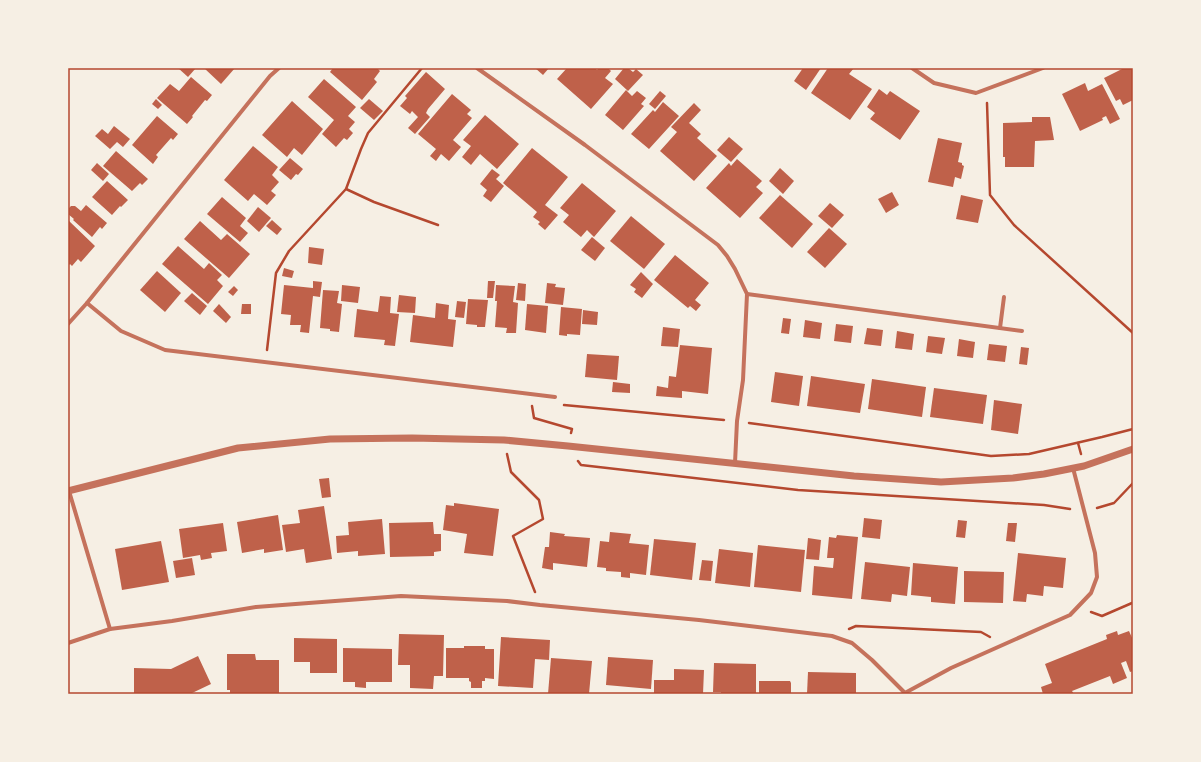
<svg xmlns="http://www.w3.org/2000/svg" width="1201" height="762" font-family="'Libre Baskerville',serif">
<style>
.building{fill:#bf614a}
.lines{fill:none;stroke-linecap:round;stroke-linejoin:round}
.path{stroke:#b5482f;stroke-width:2.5}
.minor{stroke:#c5725c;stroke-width:4}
.tertiary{stroke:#c5725c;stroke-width:7}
.neatline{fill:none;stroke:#b5482f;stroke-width:1.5}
</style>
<rect width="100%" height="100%" fill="#f6efe4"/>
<g class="building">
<polygon points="178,68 196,68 188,77"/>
<polygon points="204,68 235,68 221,84"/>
<polygon points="333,68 377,68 380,71 374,79 377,82 362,100 330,72"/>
<polygon points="535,68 549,68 543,75"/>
<polygon points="567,68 595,68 597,70 599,68 608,68 611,71 605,78 613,84 591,109 557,79"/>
<polygon points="624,68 628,68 633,72 636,69 643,75 628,91 615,79"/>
<polygon points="803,68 821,68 806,90 794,81"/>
<polygon points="828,68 854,68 849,74 872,89 850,120 811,93"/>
<polygon points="1124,68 1133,68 1133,100 1123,105 1120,99 1116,101 1104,78"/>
<polygon points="426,72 445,89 428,109 426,113 430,117 415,134 408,128 418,117 412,111 410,114 400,106 407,98 405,96"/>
<polygon points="191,77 212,95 207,101 205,100 192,116 193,117 187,124 157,98 170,84 179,91"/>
<polygon points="324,79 356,107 348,116 355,122 349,129 353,133 347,140 344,138 336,147 322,134 334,120 308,97"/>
<polygon points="1085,83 1088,91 1102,84 1120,119 1110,124 1106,116 1102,118 1103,120 1080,131 1062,94"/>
<polygon points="879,89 887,95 890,91 920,111 900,140 870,119 875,113 867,107"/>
<polygon points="626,90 632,96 637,91 646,98 641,104 644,106 623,130 605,115"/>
<polygon points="660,91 666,96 655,109 649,104"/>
<polygon points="452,94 471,110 467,114 472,118 453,140 461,147 449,161 441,154 436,161 430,156 436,149 418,134"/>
<polygon points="156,99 162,105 158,109 152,104"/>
<polygon points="369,99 383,111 374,120 360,108"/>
<polygon points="292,101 323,129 302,155 294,148 287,157 262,135"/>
<polygon points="663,102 679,116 649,149 631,134 653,110 655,112"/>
<polygon points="694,103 701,110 689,123 701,134 697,138 717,156 694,181 660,151 677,132 671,127"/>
<polygon points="485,115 519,144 497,169 480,154 471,165 462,157 471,146 463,140"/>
<polygon points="157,116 178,134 173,140 171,138 156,155 158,157 153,164 132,145"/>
<polygon points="1032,117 1050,117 1054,140 1035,141 1034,167 1005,167 1005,157 1003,157 1003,123 1032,122"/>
<polygon points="114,126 130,139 123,147 117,142 110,149 95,136 102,129 108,134"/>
<polygon points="729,137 743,149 731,162 717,150"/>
<polygon points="938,138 962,143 958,162 962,163 962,165 964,166 961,179 955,177 953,187 928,182"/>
<polygon points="253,146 278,167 272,175 279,182 271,191 276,195 267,205 254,194 248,201 224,180"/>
<polygon points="532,148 568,177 545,205 558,215 545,230 538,224 540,222 533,217 537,212 503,183"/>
<polygon points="116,151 148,179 142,185 140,183 132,191 103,166"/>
<polygon points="290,158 303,169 298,175 296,174 291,180 279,170"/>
<polygon points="737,159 762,181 756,187 763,193 740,218 706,188 729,163 731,166"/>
<polygon points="97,163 109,174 103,181 91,170"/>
<polygon points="780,168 794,181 783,194 769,181"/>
<polygon points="492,169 500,175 496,179 504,186 491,202 483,196 487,190 480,184"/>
<polygon points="107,181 128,200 121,207 120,206 112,215 92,197"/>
<polygon points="582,183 616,211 594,237 587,230 581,237 563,222 569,215 560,208"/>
<polygon points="892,192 899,205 886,213 878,199"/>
<polygon points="780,195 813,224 792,248 759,218"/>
<polygon points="961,195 983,200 978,223 956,219"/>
<polygon points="222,197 246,218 240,226 248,233 240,242 207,214"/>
<polygon points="830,203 844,215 832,228 818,216"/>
<polygon points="86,205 107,223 102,229 100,227 92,237 73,220 74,219 68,214 68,209 71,206 75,206 81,211"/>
<polygon points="258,207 271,218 259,232 247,221"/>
<polygon points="631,216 665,244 644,269 610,241"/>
<polygon points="68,220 95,246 81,262 78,259 72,266 70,264 68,266"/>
<polygon points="272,220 282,229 277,235 266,226"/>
<polygon points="200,221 221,240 227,234 250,254 229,278 184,239"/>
<polygon points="829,228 847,244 825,268 807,252"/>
<polygon points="592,237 605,248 595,261 581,250"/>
<polygon points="178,246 204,269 209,263 222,275 217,280 223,286 208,304 162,264"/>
<polygon points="309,247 324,249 322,265 308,263"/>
<polygon points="675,255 709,283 695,300 701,305 696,311 690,306 688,308 654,280"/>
<polygon points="284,268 294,271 292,278 282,276"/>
<polygon points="157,271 181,293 165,312 140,290"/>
<polygon points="641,272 653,284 642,298 634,292 636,289 630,285"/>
<polygon points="313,281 322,282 320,297 313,296 309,333 300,332 301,325 290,325 291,315 281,314 284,285 313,288"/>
<polygon points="488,281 495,281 493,298 487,298"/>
<polygon points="518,283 526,284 525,301 516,300"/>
<polygon points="547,283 556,284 555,287 565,288 563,305 545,303"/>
<polygon points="342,285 360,287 358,303 341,301"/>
<polygon points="496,285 515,286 513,302 518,303 516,333 506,333 507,328 495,327 497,301 495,301"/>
<polygon points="234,286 238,290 233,296 228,292"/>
<polygon points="323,290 339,291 337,303 342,304 339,332 330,331 330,329 320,328"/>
<polygon points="192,293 207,306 200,315 184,301"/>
<polygon points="399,295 416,297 415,313 397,312"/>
<polygon points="380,296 391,297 390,313 399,314 395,346 384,345 385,340 354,337 357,309 378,312"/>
<polygon points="468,299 488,300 485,327 477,327 477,325 466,324"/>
<polygon points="457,301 466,302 464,318 455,317"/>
<polygon points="436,303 449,305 448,319 456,320 453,347 410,342 413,315 435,318"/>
<polygon points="219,304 231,317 226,323 213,311"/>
<polygon points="242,304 251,304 251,314 241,314"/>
<polygon points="527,304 548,306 546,333 525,330"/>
<polygon points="561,307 582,309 580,335 567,334 567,336 559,335"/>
<polygon points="583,310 598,312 597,325 582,324"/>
<polygon points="783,318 791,319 789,334 781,333"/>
<polygon points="805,320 822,323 820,339 803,337"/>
<polygon points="836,324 853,326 851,343 834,341"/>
<polygon points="663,327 680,329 678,347 661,346"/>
<polygon points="867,328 883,330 881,346 864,344"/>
<polygon points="897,331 914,334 912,350 895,348"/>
<polygon points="928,336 945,338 942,354 926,352"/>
<polygon points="959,339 975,342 973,358 957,356"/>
<polygon points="989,344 1007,346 1005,362 987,360"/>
<polygon points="680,345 712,348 708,394 682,391 682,398 656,396 657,386 668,388 669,376 676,377"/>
<polygon points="1021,347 1029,348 1027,365 1019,364"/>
<polygon points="587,354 619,356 617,380 585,377"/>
<polygon points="775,372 803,376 799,406 771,402"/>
<polygon points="811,376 865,384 860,413 807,406"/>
<polygon points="872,379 926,387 922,417 868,409"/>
<polygon points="613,382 630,384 630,393 612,392"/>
<polygon points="934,388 987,395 983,424 930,417"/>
<polygon points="994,400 1022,404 1018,434 991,430"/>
<polygon points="329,478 331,497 322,498 319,479"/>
<polygon points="454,503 499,509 493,556 464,553 467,534 443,530 446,505 454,506"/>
<polygon points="324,506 332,559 306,563 304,549 286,552 282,525 300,523 298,510"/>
<polygon points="278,515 283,550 264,553 264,549 242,553 237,522"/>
<polygon points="864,518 882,520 880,539 862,537"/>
<polygon points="382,519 385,554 358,556 358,551 337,553 336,536 349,535 348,522"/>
<polygon points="958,520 967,521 965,538 956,537"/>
<polygon points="433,522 434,534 441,534 441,551 434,552 434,556 390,557 389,523"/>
<polygon points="223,523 227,551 211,553 212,558 201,560 200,555 183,558 179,529"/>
<polygon points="1008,523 1017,523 1015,542 1006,541"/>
<polygon points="550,532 565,534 564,536 590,538 587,567 553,563 553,570 542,568 545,547 549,547"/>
<polygon points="610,532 631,534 629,543 649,545 646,575 630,573 630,578 621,577 621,572 606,571 606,568 597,567 600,541 609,542"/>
<polygon points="837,535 858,537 852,599 812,595 814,566 833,568 834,558 827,558 829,537 836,538"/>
<polygon points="808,538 821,540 819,560 806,559"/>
<polygon points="654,539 696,543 692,580 650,575"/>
<polygon points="161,541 169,582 122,590 115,549"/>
<polygon points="758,545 805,550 801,592 754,587"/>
<polygon points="719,549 753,553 750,587 715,583"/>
<polygon points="1018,553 1066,558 1063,588 1044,586 1043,596 1027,594 1026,602 1013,601"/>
<polygon points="192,558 195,575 176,578 173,561"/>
<polygon points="702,560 713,561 711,581 699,580"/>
<polygon points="865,562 910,567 907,596 892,594 891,602 861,599"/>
<polygon points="913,563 958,567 955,604 931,602 931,597 911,595"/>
<polygon points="964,571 1004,572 1003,603 964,602"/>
<polygon points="1117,631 1118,635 1129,631 1133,640 1133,671 1130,672 1126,661 1121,663 1127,678 1113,684 1110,676 1072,691 1074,694 1043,694 1041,687 1052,683 1045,664 1107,639 1106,635"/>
<polygon points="399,634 444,635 443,676 434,676 433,689 410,688 410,665 398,665"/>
<polygon points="501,637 550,640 549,660 535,659 533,688 498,686"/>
<polygon points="294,638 337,639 337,673 310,673 310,662 294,662"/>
<polygon points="464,646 485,646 485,649 494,649 494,679 485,678 485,681 482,681 482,688 471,688 471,682 469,681 469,678 446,678 446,648 464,648"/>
<polygon points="343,648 392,649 392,682 366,682 366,688 355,687 355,682 343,682"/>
<polygon points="227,654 255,654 256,660 279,660 279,694 230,694 230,690 227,690"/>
<polygon points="198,656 211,684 190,694 134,694 134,668 171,669"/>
<polygon points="608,657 653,660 651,689 606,685"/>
<polygon points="551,658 592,661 589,694 548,694"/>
<polygon points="714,663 756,664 756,693 754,694 721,694 721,692 713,692"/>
<polygon points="674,669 704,670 703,694 654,694 654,680 674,680"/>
<polygon points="808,672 856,673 856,694 807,694"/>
<polygon points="759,681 790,681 791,683 791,694 759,694"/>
</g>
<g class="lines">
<g class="path">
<polyline points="987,103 990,195 1014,225 1133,333"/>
<polyline points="346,189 374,202 438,225"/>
<polyline points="267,350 276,273 289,251 346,189 361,149 368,133 422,68"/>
<polyline points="564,405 724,420"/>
<polyline points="532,406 534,418 572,429 571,433"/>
<polyline points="749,423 991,456 1029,454 1102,437 1133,429"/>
<polyline points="1078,443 1081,454"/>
<polyline points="507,454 511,472 539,500 543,519 513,536 535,592"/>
<polyline points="578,461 581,465 798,490 1044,505 1070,509"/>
<polyline points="1097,508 1114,503 1133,483"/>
<polyline points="1091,612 1102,616 1132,603"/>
<polyline points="849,629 856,626 981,632 990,637"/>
</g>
<g class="minor">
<polyline points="477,68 585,145 718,245 727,256 735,269 747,294 743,380 737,421 735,463"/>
<polyline points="912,68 934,83 976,93 1043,68"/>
<polyline points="747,294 1022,331"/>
<polyline points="87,303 121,331 165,350 555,397"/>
<polyline points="68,324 87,303 270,76 279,68"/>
<polyline points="1000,328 1004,297"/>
<polyline points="69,491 110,629"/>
<polyline points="68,643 110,629 172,621 256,607 401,596 507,601 540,605 699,620 832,636 852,643 872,660 904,692"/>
<polyline points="903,694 951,668 1070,615 1091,593 1097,577 1095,553 1073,468"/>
</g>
<polyline class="tertiary" points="68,491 238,448 330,439 412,438 504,440 568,446 854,476 941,482 1013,478 1044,474 1084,466 1133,449"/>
</g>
<rect width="1201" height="762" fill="none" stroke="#f6efe4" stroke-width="138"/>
<rect x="69" y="69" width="1063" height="624" class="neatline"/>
</svg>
